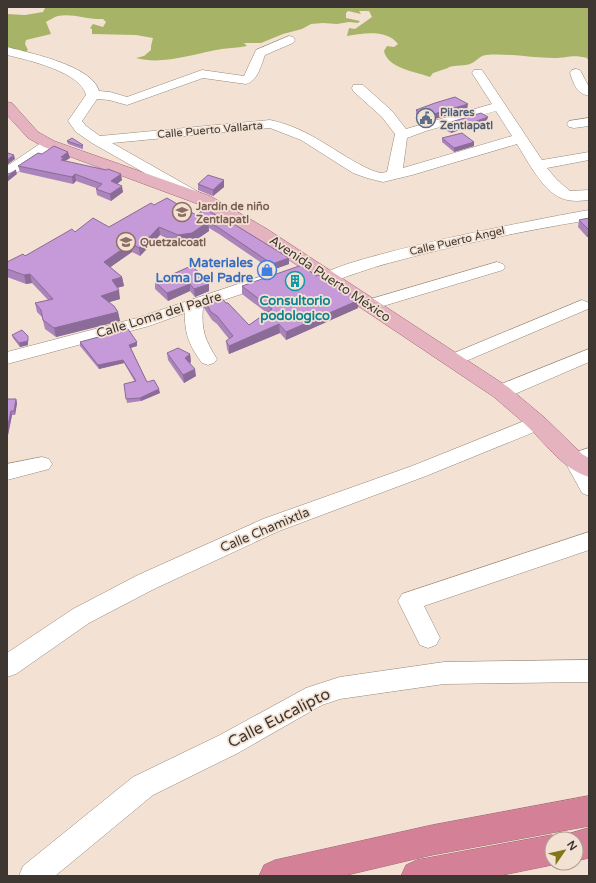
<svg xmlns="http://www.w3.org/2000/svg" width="596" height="883" font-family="'Varela Round',sans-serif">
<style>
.forest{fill:#a7b367}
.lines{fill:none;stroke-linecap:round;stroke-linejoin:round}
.minor-casing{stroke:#97887a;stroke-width:1}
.major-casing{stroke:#a06673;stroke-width:1}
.highway-casing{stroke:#a06673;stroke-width:1}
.minor{fill:#fff;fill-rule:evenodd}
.major{fill:#e5b3c0;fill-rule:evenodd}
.highway{fill:#d48096;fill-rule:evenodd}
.wall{fill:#aa84ba}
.shaded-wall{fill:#8b6b97}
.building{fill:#c699d8;stroke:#8b6b97}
.labels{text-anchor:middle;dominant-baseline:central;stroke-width:3.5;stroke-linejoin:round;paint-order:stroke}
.far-service-label{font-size:11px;font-weight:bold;fill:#4e5e75;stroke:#f3e2d3;text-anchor:start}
.far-street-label{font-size:11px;fill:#3e3731;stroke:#f3e2d3}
.far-education-label{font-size:11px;font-weight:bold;fill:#785e54;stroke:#f3e2d3;text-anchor:start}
.shop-label{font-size:13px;font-weight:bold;fill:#366cbe;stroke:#f3e2d3;text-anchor:end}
.street-label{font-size:13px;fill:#3e3731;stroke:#f3e2d3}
.culture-label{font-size:13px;font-weight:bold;fill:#0d838f;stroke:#f3e2d3}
.near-street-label{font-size:16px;fill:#3e3731;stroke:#f3e2d3}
</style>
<rect width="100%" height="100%" fill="#f3e2d3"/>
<path class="forest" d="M26 7H589V62L587 58C573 54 567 58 554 58 531 58 508 53 486 55 479 56 476 62 470 64 466 66 455 65 449 67L448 68 433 73 430 77C415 71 388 69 384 51L387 46 394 47 398 44C387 29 363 33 347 36L349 28 355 29 372 17 369 11H359L361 14 348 11 346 13V18L360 21 358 23 349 22 337 24 323 23 311 24 302 29 283 34 261 43H244L247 46C237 48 226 48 216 50 190 55 162 65 136 58L144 56 151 50V46L153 38 136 35 92 34V29L90 28 93 24 103 27 106 22 103 19C88 20 73 13 58 16 54 17 50 20 46 22L51 34 26 40 25 44 28 50 24 53 7 52V14L25 15 43 12 45 8Z"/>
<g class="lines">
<g class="minor-casing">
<g id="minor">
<path d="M289 36 293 37 295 40 293 43 265 55C261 65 258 81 246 84L203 78 127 105 109 100 97 99 82 121 86 126 100 136 270 120C312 129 334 153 371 170L380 173 387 172 395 134 382 117 353 91 352 88 353 85H363L392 111 406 129 492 104 472 73 474 70H482L542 160 589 152V160L547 168 557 180 570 191 589 190V200C580 201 571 202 561 198 542 190 527 160 517 144L412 175 383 182 367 178 353 173 301 140 270 128 112 143 202 194 205 197 202 200 197 202 192 200 92 143 76 132 68 121 86 95C81 72 28 60 7 55V47C30 53 93 66 99 91L110 92 127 97 202 70 244 76 256 50ZM496 111 512 136 403 168 407 138 426 131Z"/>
<path d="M576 69 580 70 589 87V96C576 93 574 84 570 73L572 70Z"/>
<polygon points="589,118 589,126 574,128 569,127 567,124 569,121"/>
<polygon points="49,140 54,141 56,144 54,147 12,176 7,177 7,166 44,141"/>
<path d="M589 210V220C522 231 455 245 389 263 368 268 349 277 328 282L322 281 320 277C333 258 554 216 589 210Z"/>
<polygon points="497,262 503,264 505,267 503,270 370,310 364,309 361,305 364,301"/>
<path d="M268 274 274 275 276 279 274 283 203 307C201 330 205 340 217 359L214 363 208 365 202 363C190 347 184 333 185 313L149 326 7 364V352L137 318Z"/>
<polygon points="582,300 589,303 588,309 459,364 453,366 447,364 444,360 447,356"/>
<polygon points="589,349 589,362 508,397 501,398 494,397 491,392 494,387"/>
<polygon points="537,416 544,418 547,423 544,428 426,476 279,531 154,589 89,623 16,674 7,677 7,653 73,609 138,575 263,519 412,466"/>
<polygon points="589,448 589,463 586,464 589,469 589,496 582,493 564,460 567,455"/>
<polygon points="42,457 49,459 52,464 49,469 7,480 7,464"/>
<polygon points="589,532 589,550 424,606 440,638 436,645 428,648 420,645 398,601 402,594"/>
<polygon points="589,660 589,682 444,684 340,699 322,705 238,753 153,795 55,876 19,876 23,866 133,777 220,735 306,688 315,685 340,677 444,662"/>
</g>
</g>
<g class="major-casing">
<path id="major" d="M7 102 12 103 38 132 54 141 210 196 267 229 508 387 545 418 582 454 589 458V477C563 469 548 446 529 428 518 417 505 407 494 397L255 237 198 204 44 147 28 138 7 115Z"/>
</g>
<g class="highway-casing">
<g id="highway">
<polygon points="589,796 589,826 432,855 343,876 259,876 264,865 275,860 432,825"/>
<polygon points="589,828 589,858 576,861 576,839 563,839 565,835"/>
<polygon points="552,835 563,839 552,839 552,863 558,863 552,865 498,876 401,876 406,865 417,860"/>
</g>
</g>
<use href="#minor" class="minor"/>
<use href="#major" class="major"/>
<use href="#highway" class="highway"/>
</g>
<g class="wall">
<polygon points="416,110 467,110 427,121 416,116"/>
<polygon points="487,120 451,133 441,128 441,125"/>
<polygon points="442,138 474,142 474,146 454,152 442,142"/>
<polygon points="67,141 83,145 83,149 82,149 68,144"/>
<polygon points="42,154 70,158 65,161 122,180 117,184 123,192 111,201 97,195 96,189 96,188 76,181 73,184 20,172 18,166"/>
<polygon points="224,180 224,187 213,196 198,190 198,184"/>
<polygon points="154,205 199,217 199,214 289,258 289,264 272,270 219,234 209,228 209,231 193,242 179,244 160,235 140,256 132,252 110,267 122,277 124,286 117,288 120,299 109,302 118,312 120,321 56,337 45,329 42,317 37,312 35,303 48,300 32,283 26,284 7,277 7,262 25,256 75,232 109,227"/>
<polygon points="589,218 589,237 587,237 578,227 579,220"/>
<polygon points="191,266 209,291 195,297 190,291 168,301 155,289 155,282"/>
<polygon points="316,276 358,308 286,340 280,333 229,354 227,349 226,341 229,339 217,324 212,320 204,308 204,300 226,303 249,325 267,313 242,294 242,286"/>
<polygon points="12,335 28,340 28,345 20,347 13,338"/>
<polygon points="80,342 137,346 131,348 147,382 160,393 141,401 127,403 124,384 135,382 124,363 99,369 80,346"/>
<polygon points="167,353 190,354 191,362 190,363 196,376 184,383 168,360"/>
<polygon points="7,399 16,399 17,403 15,415 12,415 8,435 7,435"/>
</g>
<g class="shaded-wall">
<polygon points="468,104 467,110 427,121 427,116"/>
<polygon points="488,117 487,120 451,133 451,130"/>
<polygon points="474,142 474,146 454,152 454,148"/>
<polygon points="68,152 70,158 65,161 62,166 61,157"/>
<polygon points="14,155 15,159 7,165 7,160"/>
<polygon points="16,170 17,174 7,182 7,177"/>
<polygon points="75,174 76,181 73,184 72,177"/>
<polygon points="121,174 122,180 112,188 111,181"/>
<polygon points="224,180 224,187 213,196 213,190"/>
<polygon points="122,186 123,192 111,201 110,194"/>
<polygon points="208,222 209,231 193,242 179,244 178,235"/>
<polygon points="159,227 160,235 140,256 139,248"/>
<polygon points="589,230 589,237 587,237"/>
<polygon points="131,243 132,252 105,271 104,262"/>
<polygon points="289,258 289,264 272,270 272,264"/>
<polygon points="30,274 32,283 26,284 24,275"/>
<polygon points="122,277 124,286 113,289 112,280"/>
<polygon points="190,284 190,291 168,301 167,293"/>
<polygon points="209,284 209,291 195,297 194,289"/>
<polygon points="119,290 120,299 103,304 101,296"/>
<polygon points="359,300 358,308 286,340 286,332"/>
<polygon points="118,312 120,321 56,337 54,328"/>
<polygon points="279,324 280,333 229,354 229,346"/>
<polygon points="28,336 28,345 20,347 19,343"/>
<polygon points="137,342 137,346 130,348 129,345"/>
<polygon points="190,354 191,362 186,365 185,358"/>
<polygon points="123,360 124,363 99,369 98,365"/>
<polygon points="195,369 196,376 184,383 183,375"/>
<polygon points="159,389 160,393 141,401 140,398"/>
<polygon points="16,399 17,403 15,415 14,411"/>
<polygon points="11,411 12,415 8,435 7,430"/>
</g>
<g class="building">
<polygon points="455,97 468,104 427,116 416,110 435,103"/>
<polygon points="481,113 488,117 451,130 441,125"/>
<polygon points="462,133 474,142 454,148 442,138"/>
<polygon points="72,138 83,145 82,146 67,141"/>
<polygon points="54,146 68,152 61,157 64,158 61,160 106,170 108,169 121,174 111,181 122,186 110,194 96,189 102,184 75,174 72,177 18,166 38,153 42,154"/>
<polygon points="7,153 8,153 14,155 7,160"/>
<polygon points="16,170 7,177 7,174 11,173"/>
<polygon points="208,175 224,180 213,190 198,184"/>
<polygon points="167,198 208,222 192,233 178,235 159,227 139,248 131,243 104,262 122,277 112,280 119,290 101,296 114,306 118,312 54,328 43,320 41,310 35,303 53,299 30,274 24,275 7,269 7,262 23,254 25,256 72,229 75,232 93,218 109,227 151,203 154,205"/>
<polygon points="203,208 217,216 219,215 289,258 272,264 219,228 205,220 207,219 199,214"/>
<polygon points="589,218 589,230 579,220"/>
<polygon points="302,265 316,276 318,275 331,284 334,283 359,300 286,332 279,324 229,346 226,341 233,336 217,316 211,312 204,300 219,295 226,303 228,303 249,325 272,309 242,286"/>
<polygon points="191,266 200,273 209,284 194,289 190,284 167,293 155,282"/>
<polygon points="128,329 137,342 129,345 147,382 154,380 159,389 140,398 126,399 124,384 136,381 123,360 98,365 80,342"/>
<polygon points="22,330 28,336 28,341 19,343 12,335"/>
<polygon points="178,348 190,354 185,358 195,369 183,375 167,353"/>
<polygon points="7,399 16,399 14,411 11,411 7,430"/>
</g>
<defs>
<g id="civic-ring" transform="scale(1)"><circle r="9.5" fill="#f3e2d3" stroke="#5c6f8a" stroke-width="1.5"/><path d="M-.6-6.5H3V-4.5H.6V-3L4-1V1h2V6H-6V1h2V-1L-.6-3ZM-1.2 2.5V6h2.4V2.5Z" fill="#5c6f8a"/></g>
<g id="school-ring" transform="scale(1)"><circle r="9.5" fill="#f3e2d3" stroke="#8d6e63" stroke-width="1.5"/><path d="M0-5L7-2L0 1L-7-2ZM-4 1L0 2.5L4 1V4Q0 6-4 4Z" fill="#8d6e63"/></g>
<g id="shop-ring" transform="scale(1)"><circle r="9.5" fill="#f3e2d3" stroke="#3f7fe0" stroke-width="1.5"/><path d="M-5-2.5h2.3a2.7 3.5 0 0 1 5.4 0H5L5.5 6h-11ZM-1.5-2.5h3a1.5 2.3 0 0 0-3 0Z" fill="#3f7fe0"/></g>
<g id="building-ring" transform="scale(1)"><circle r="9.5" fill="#f3e2d3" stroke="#0f9aa8" stroke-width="1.5"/><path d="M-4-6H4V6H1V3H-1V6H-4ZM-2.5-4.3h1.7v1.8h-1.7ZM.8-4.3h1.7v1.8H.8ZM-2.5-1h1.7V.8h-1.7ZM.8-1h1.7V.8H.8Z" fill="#0f9aa8"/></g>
</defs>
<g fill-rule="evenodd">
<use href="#civic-ring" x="426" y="118"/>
<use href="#school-ring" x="182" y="212"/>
<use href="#school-ring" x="126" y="242"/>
<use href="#shop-ring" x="267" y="270"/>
<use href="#building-ring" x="295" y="281"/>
</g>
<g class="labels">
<g class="far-service-label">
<text x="440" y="112">Pilares<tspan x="440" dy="13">Zentlapatl</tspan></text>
</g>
<g class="far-street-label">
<text transform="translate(210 130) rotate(-5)">Calle Puerto Vallarta</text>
<text transform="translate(457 241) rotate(-13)">Calle Puerto Ángel</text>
</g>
<g class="far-education-label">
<text x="196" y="206">Jardín de niño<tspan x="196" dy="13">Zentlapatl</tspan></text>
<text x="140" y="242">Quetzalcoatl</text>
</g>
<g class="shop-label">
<text x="253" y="263">Materiales<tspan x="253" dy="15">Loma Del Padre</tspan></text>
</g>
<g class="street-label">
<text transform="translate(330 279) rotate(34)">Avenida Puerto México</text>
<text transform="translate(159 315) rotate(-17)">Calle Loma del Padre</text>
<text transform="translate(265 530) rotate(-23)">Calle Chamixtla</text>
</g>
<g class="culture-label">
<text x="295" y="301">Consultorio<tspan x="295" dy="15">podologico</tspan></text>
</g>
<g class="near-street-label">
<text transform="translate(279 718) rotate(-27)">Calle Eucalipto</text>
</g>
</g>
<rect width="596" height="883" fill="none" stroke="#3e3731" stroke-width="16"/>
<g transform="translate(564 851) rotate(56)"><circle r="19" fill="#f3e2d3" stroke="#ab9e92"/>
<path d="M0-3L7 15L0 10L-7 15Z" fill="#80761a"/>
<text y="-6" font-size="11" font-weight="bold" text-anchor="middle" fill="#3e3731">N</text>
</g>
</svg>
